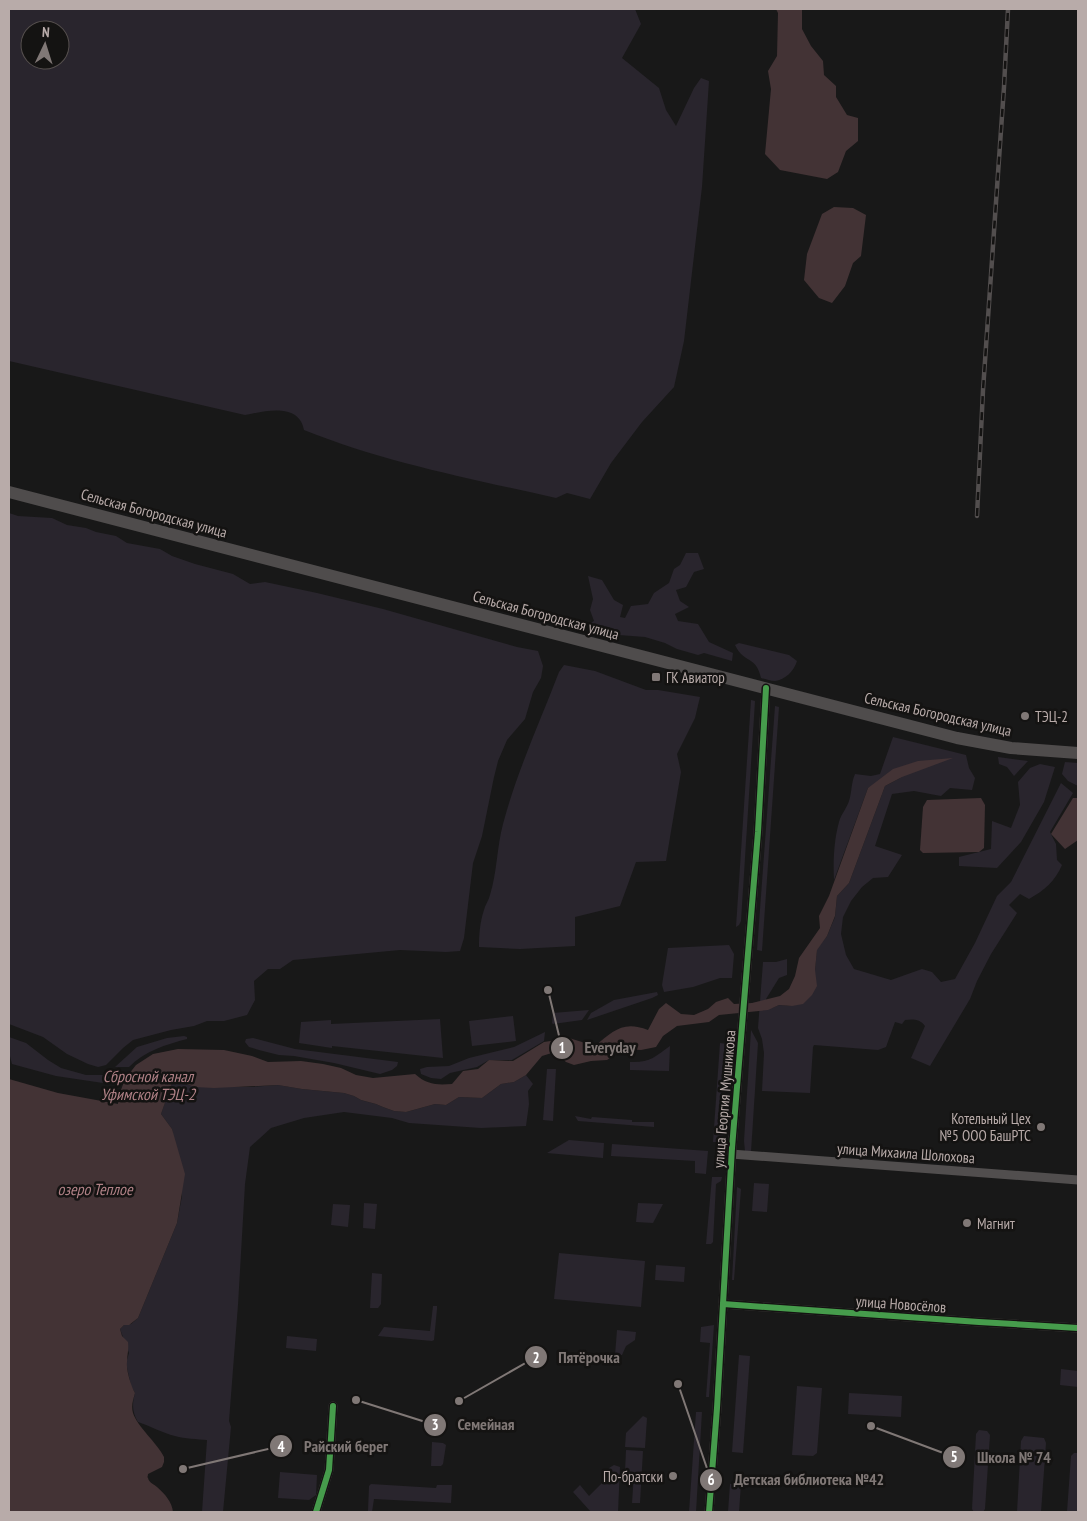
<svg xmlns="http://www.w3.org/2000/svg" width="1087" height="1521" font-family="'PT Sans Narrow',sans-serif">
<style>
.green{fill:#29252d;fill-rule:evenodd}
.water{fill:#433335}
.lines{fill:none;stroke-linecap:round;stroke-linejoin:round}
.street{stroke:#514e4e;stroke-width:9}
.secondary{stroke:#4f4c4c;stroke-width:12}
.rail-casing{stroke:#524e4e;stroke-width:4.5}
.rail{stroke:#141312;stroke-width:2.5;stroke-dasharray:8;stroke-linecap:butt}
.cycleway-casing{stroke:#141312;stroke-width:9}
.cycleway{stroke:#469c4c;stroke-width:6}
.poi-dot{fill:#807876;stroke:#141312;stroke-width:2}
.labels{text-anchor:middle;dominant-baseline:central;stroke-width:5;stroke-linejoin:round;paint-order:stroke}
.street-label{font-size:15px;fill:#b8aba9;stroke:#141312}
.poi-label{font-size:15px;fill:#b8aba9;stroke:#141312;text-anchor:start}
.water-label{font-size:16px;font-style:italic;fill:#b18287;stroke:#141312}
.leader{fill:none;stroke:#807876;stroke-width:2}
.callout-dot{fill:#807876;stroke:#141312;stroke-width:2}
.mark-label{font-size:15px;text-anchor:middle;font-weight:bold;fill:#fff}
.callout-label{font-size:16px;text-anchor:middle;font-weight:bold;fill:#807876;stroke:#141312;stroke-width:5;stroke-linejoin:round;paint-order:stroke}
</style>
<rect width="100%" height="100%" fill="#181818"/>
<g class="green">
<path d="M9 9H635L641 24 622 58 659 88 666 110 676 126 694 88 701 78 709 81 702 187 684 341 674 387 642 422 611 463 590 499 567 493 556 498C472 479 383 462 304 430 299 402 265 411 245 415L9 361ZM30 30H60V60H30Z"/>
<polygon points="9,513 18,516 52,518 67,525 86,528 96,532 116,536 127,543 160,549 172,556 195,564 233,574 250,584 265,582 317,593 383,609 517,647 538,651 543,666 541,678 533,692 525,719 507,740 498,761 494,777 482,836 473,863 464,938 460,951 446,952 400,950 293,960 280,969 268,969 254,981 255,1000 247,1015 224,1021 207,1021 194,1026 171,1030 133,1040 123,1048 106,1065 98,1067 88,1064 67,1054 43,1037 9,1024"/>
<polygon points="686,553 698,553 704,569 694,572 686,587 676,590 680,601 689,607 675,614 678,621 698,624 709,642 733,653 732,661 704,653 698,655 677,649 665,643 645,637 619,635 609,631 592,629 585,626 594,621 590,610 593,599 588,576 602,580 614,600 623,605 620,617 625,618 631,606 648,604 654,593 669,583 674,569 680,565"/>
<path d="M739 643 789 655 797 661C794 671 785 680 775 681 771 681 765 679 761 678 756 655 744 664 735 645Z"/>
<path d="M564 665 595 671 646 690H658L700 697 695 718 677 754 681 772 666 861 636 862 620 906 575 917V946L520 949 479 947C479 934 480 922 484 910 485 905 489 900 490 895 497 873 497 846 503 824 517 771 540 722 559 672Z"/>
<polygon points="751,700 755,701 741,921 739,925 736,927"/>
<polygon points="775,706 779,707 762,951 757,950"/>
<path d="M893 737 966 755 969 768 975 778 972 790 950 788 941 796 914 791 892 794 875 846 902 855 888 877 873 878 862 887 851 901 843 917 841 934 846 955 854 969 891 980 922 969 932 972 941 982 955 979 975 943 997 896 1011 882 1061 783 1073 793 1050 832 1056 844 1057 860 1062 865C1055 881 1045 890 1029 899L1020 894 1009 905 1017 913 991 954 977 981 970 999 930 1066 911 1058 925 1026C920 1019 913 1019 905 1020L902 1024 895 1022 886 1047 878 1050 814 1045 813 1047 810 1093 762 1091 764 1053 762 1039 758 1028 763 962H776L787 959V975L779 978 766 999 772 1008 779 1005 792 1006 815 970 817 949 827 936 835 917 837 896 849 883 885 786 902 777 868 788 834 880C833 861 834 840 839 822 841 814 847 808 849 801 852 792 851 783 855 774L871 776 880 774Z"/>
<polygon points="998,757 1028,761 1014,776 1007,767 999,764"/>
<polygon points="1065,762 1078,763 1078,786 1068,781 1062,774"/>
<polygon points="1040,764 1055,767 1044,802 1021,842 997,868 959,866 959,857 991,849 992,821 1011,828 1020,805 1018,782 1030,768"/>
<polygon points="729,945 734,954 732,978 720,978 693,987 664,992 662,985 668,948"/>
<polygon points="657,992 658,995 652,998 587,1020 591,1013 614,1000"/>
<polygon points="589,1010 582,1020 553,1024 552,1023 553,1013"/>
<polygon points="513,1016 516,1041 472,1046 469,1021"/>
<polygon points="440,1019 443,1058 332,1046 332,1048 299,1043 301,1022 331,1020 331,1024"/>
<polygon points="751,1030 758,1043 751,1152 745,1151 744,1141"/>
<polygon points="545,1032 544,1041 512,1060 489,1060 477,1067 450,1073 441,1079 431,1078 421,1074 420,1069 427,1067 449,1066 469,1058 514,1047"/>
<path d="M184 1036 187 1037V1039C167 1044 143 1052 129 1067H115L137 1047 167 1038Z"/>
<polygon points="9,1037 26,1043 48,1060 61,1068 86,1075 108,1075 111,1078 110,1082 103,1083 56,1076 12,1064 9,1052"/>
<polygon points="253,1038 295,1049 398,1062 397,1066 392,1070 380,1074 334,1063 294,1056 279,1055 259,1050 249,1047 245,1042 246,1039"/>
<polygon points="720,1043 727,1044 732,1048 725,1140 723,1142 713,1142"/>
<path d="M670 1046 669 1071 630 1070V1062C649 1063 655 1057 670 1046Z"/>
<polygon points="547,1069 556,1069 553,1121 543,1120"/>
<path d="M526 1075 533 1084 528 1091 529 1104 526 1126 481 1128 409 1123 392 1118 344 1112 304 1118 271 1128 250 1147 245 1184 238 1305 229 1421 231 1427 223 1512H202L207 1440C197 1439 185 1439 175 1436 162 1433 151 1426 138 1422 132 1412 132 1404 135 1393L131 1386 126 1363 129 1353 120 1329 124 1325 131 1324 138 1318 177 1223 182 1196 172 1129 161 1114 172 1083 177 1081 195 1087H252L278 1085 302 1089 344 1093 354 1096 361 1100 376 1104 383 1107 394 1111 406 1112 435 1104 446 1105 459 1097 482 1098 501 1084 514 1082Z"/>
<polygon points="575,1116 591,1119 592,1117 632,1120 632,1122 654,1122 654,1127 578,1121"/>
<polygon points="569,1140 604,1143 603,1158 547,1153"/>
<polygon points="612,1144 708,1151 706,1174 695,1173 695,1161 611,1156"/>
<polygon points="712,1177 722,1177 721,1181 716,1184 713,1242 711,1244 706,1244"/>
<polygon points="754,1183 769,1184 767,1212 752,1211"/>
<polygon points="737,1187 741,1189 734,1280 732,1280"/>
<polygon points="364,1203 377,1204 375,1229 363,1228"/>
<polygon points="638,1203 663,1204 653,1223 636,1222"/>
<polygon points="333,1204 350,1205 348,1227 331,1225"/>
<polygon points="559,1253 645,1261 641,1307 554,1299"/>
<polygon points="656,1265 685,1267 684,1282 655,1280"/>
<polygon points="372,1273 382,1274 381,1304 378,1308 370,1308"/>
<polygon points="433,1306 437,1306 437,1309 434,1340 432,1341 378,1336 384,1327 430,1331"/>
<polygon points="714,1325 709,1397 706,1397 710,1343 700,1342 701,1327"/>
<polygon points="617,1330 636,1332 635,1340 626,1346 622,1355 615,1355"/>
<polygon points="287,1336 317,1339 316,1351 286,1348"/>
<polygon points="739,1355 750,1356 743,1453 732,1452"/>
<polygon points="1061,1369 1078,1371 1078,1387 1060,1385"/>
<polygon points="797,1386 822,1388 817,1453 813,1456 792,1455"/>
<polygon points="849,1393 902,1396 901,1417 848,1414"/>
<polygon points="696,1412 702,1412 696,1512 689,1512"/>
<polygon points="643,1416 647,1418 645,1448 625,1447 626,1433"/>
<polygon points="979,1430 987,1431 990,1435 985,1509 983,1512 974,1512 972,1509 976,1434"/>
<polygon points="1024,1436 1044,1438 1046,1443 1041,1512 1017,1512 1021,1441"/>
<polygon points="432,1442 443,1443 446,1445 443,1464 441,1466 431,1466"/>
<polygon points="626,1450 643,1451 640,1503 632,1503 634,1473 625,1472"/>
<polygon points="1074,1453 1078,1453 1078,1512 1067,1512 1071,1456"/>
<polygon points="614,1465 620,1467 618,1512 591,1512 573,1492 580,1485 589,1496 602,1483 609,1468"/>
<polygon points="280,1472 317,1475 316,1495 309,1500 278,1498"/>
<polygon points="371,1484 436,1488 437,1485 452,1485 451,1503 374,1499 372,1512 351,1512 352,1511 368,1511 369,1486"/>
<polygon points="730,1484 741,1484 739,1512 728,1512"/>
</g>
<g class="water">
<polygon points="776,9 802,9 802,29 811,46 823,61 824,75 836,86 836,97 847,115 858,118 858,141 846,151 838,172 827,179 780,170 765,154 771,89 768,71 777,56 778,13"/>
<polygon points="834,207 853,208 866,215 861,256 853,263 845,286 832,303 819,298 804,280 807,254 822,214"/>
<path d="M953 758 902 777 885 786 849 883 837 896 835 916 827 936 817 950 815 970 817 986 812 995 803 1004 792 1006 779 1005 768 1010 719 1015 709 1022 677 1026 663 1036 656 1047 641 1050 623 1049 607 1060 591 1061 574 1065 566 1062 555 1052 542 1056 526 1075 514 1082 501 1084 482 1098 459 1097 446 1105 435 1104 406 1112 394 1111 383 1107 376 1104 361 1100 354 1096 344 1093 302 1089 278 1085 214 1088 195 1087 177 1081 172 1083 161 1114 172 1129 185 1174 177 1223 138 1318 129 1325H124L120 1329 122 1336 128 1342C129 1350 127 1355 127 1362 126 1370 131 1386 135 1393 133 1400 131 1406 133 1413 137 1426 157 1443 164 1457V1462L162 1467 148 1474C148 1476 147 1477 148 1478 149 1483 154 1484 157 1487 165 1494 172 1502 173 1512H9V1079L58 1093 118 1104V1098L125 1079 136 1065 153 1054 178 1049 224 1050 252 1056 268 1062 301 1061 323 1064 341 1068 356 1075 373 1078 415 1074C427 1085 437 1085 452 1084L463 1071 478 1069 489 1060 513 1061 544 1042 569 1038 595 1046C613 1031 623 1020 648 1030L659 1009 666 1003 681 1014 694 1015 708 1009 716 1002 728 998 734 1004 752 1003 780 996 789 989 795 976 799 958 820 928 819 916 829 896 868 788 893 769 918 761Z"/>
<polygon points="981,798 985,805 984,848 979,852 923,853 920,850 923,807 927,800"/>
<polygon points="1073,798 1078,798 1078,840 1065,849 1051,834"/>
</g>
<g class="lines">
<g class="street">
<polyline points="731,1154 1078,1180"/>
<polyline points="723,1304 979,1322 1078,1328"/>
<polyline points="316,1512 329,1470 333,1406"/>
<polyline points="709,1512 717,1408 732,1148 758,832 766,688"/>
</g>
<polyline class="secondary" points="9,492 957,738 1011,748 1078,753"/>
<g class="rail-casing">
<polyline id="rail" points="977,516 983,390 1004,87 1008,9"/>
</g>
<use href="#rail" class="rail"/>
<g class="cycleway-casing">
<g id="cycleway">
<polyline points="723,1304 979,1322 1078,1328"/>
<polyline points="316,1512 329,1470 333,1406"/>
<polyline points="709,1512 717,1408 732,1148 758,832 766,688"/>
</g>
</g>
<use href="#cycleway" class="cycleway"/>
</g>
<g class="poi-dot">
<rect x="651" y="672" width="10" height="10" rx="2.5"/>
<circle cx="1025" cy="716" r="5"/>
<circle cx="1041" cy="1127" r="5"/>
<circle cx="967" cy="1223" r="5"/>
<circle cx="673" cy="1476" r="5"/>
</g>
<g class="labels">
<g class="street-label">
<text transform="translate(154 513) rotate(15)">Сельская Богородская улица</text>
<text transform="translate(546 615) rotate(15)">Сельская Богородская улица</text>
<text transform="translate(938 714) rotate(13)">Сельская Богородская улица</text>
<text transform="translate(724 1099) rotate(-85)">улица Георгия Мушникова</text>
<text transform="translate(906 1153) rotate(4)">улица Михаила Шолохова</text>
<text transform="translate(901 1304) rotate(4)">улица Новосёлов</text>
</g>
<g class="poi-label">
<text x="666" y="677">ГК Авиатор</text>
<text x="1035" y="716">ТЭЦ-2</text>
<text x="1031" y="1118" text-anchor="end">Котельный Цех<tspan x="1031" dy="17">№5 ООО БашРТС</tspan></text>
<text x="977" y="1223">Магнит</text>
<text x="663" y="1476" text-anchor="end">По-братски</text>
</g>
<g class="water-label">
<text x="148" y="1076">Сбросной канал<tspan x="148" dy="18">Уфимской ТЭЦ-2</tspan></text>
<text x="95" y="1189">озеро Теплое</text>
</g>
</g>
<path class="leader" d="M548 990L562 1048M459 1401L536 1357M356 1400L435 1425M183 1469L281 1446M871 1426L954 1457M678 1384L711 1480"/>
<g class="callout-dot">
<circle cx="548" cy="990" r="5"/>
<circle cx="459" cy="1401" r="5"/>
<circle cx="356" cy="1400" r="5"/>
<circle cx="183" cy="1469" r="5"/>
<circle cx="871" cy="1426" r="5"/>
<circle cx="678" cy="1384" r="5"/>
<circle cx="562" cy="1048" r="12"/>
<circle cx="536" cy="1357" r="12"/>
<circle cx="435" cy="1425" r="12"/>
<circle cx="281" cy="1446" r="12"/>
<circle cx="954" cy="1457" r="12"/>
<circle cx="711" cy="1480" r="12"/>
</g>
<g class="mark-label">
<text x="562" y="1053">1</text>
<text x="536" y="1363">2</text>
<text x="435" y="1430">3</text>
<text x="281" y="1452">4</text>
<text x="954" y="1462">5</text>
<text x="711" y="1485">6</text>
</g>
<g class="callout-label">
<text x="610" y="1053">Everyday</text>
<text x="589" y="1363">Пятёрочка</text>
<text x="486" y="1430">Семейная</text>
<text x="346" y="1452">Райский берег</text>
<text x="1014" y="1463">Школа № 74</text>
<text x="809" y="1485">Детская библиотека №42</text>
</g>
<rect width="1087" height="1521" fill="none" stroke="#b8aba9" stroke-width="20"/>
<g transform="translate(45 45) rotate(4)"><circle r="24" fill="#141312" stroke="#56504e"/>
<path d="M0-4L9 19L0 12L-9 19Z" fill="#807876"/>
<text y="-8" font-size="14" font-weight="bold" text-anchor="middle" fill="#b8aba9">N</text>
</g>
</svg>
